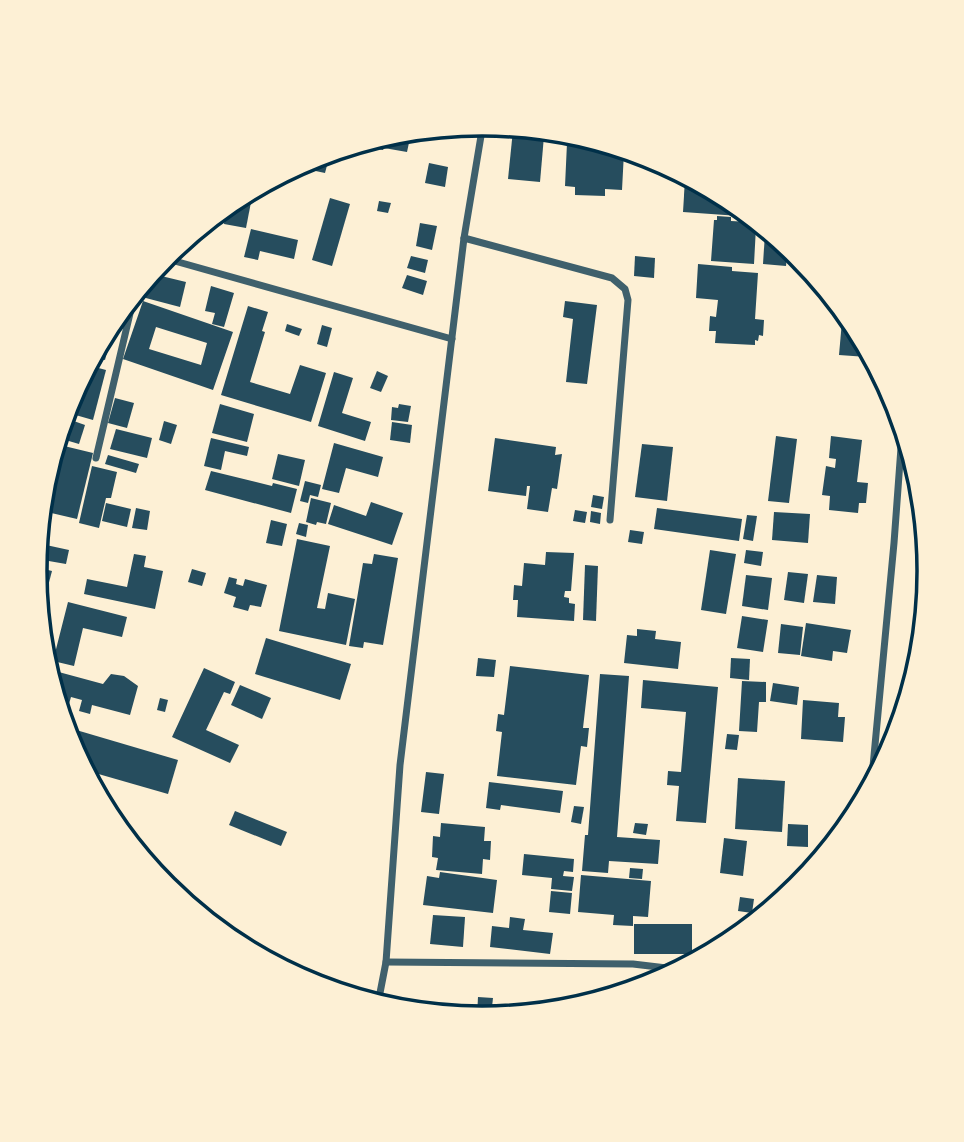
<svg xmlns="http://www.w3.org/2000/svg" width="964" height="1142" font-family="Lato,sans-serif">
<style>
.building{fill:#264d5e;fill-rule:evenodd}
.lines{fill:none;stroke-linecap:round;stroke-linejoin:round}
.minor{stroke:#3f606c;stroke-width:7}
.rim{fill:none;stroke:#003049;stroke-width:3.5}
</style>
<rect width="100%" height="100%" fill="#fdf0d5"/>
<g class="building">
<polygon points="513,130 544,136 540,182 508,179"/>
<polygon points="410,138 407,152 384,148 383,150 368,147"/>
<polygon points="567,143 578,143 624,152 622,190 605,189 605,196 575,195 575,187 565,186"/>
<polygon points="330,154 325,173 297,167 311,158"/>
<polygon points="429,163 448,167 445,187 425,183"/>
<polygon points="685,179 716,200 739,216 683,212"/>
<polygon points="252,197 246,228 224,224 225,215"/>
<polygon points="330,198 350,204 332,266 312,260"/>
<polygon points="379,201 391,203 388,213 377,211"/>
<polygon points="717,216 731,217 731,221 749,222 756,227 754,264 711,261 714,220 717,220"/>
<polygon points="420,223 437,226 432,250 416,246"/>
<polygon points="251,229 298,240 294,259 260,251 258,260 244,257"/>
<polygon points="765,233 788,248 786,266 763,264"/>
<polygon points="411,256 428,260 425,273 407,268"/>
<polygon points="635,256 655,258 654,278 634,276"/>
<polygon points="698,264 732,267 732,271 758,273 755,319 764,320 763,336 759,335 758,341 755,340 755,345 715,343 716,331 709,331 710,316 716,317 718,300 696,298"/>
<polygon points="153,274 186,282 180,307 142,297 144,288"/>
<polygon points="407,275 427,281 423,295 402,288"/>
<polygon points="211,286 234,293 224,327 212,324 215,313 205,311"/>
<path d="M143 301 233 332 213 390 123 359ZM156 327 207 343 201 365 149 349Z"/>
<polygon points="565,301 597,305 587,384 566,382 573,319 563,317"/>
<polygon points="248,306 268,312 262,331 265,332 250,382 290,394 300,365 326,373 311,422 221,395"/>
<polygon points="842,321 867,357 839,355"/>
<polygon points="287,324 302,329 299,336 285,331"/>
<polygon points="322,325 332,328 327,347 317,344"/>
<polygon points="111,337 105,360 97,358"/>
<polygon points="91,366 106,370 93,420 72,414 79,385"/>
<polygon points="377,371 388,376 381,392 370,388"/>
<polygon points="334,372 353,378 342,413 371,422 365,441 318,426"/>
<polygon points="115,398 134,403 127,428 108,423"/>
<polygon points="220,404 254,414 247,442 212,433"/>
<polygon points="399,404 411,406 408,422 391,420 392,407 398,408"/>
<polygon points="68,419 85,425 79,444 62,439"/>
<polygon points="164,421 177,425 171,444 159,440"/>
<polygon points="392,422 412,425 410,443 390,440"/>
<polygon points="116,429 152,438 147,458 110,449"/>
<polygon points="776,436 797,439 789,503 768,501"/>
<polygon points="831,436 862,440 857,482 868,483 866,503 859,503 858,513 829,510 830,496 822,495 826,466 835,468 836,459 829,458"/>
<polygon points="211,438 249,447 247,456 225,451 221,470 204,466"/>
<polygon points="495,438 556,447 555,455 562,454 557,489 552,488 548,512 527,509 530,486 527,486 526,496 488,491"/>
<polygon points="334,443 383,457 378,477 346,468 339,493 322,489"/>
<polygon points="642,444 673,447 667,501 635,497"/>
<polygon points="60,445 93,453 77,519 47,512"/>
<polygon points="278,454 305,460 299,486 272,479"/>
<polygon points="108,455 139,464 136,473 105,464"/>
<polygon points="92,466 117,472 111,498 106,498 99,528 79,523"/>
<polygon points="211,471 272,486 273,483 297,489 291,513 205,490"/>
<polygon points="305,481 321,485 318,497 310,495 308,503 300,501"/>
<polygon points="593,495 604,497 602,509 591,507"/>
<polygon points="311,498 331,503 326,524 317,522 316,525 306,522"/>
<polygon points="371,502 403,513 392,545 328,524 334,505 366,516"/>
<polygon points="106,503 131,509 127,527 102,521"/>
<polygon points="136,508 150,511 147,530 132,528"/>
<polygon points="657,508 742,519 739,541 654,529"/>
<polygon points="575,510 587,512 585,523 573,521"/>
<polygon points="591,511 601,513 600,524 590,522"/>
<polygon points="774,512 810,514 808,543 772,540"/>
<polygon points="747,515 757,516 753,541 743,539"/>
<polygon points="271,520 287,524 282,546 266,543"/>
<polygon points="299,523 308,525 306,537 296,534"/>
<polygon points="630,530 644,532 642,544 628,542"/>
<polygon points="297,539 330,546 317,608 325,609 328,593 355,599 346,645 279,631"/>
<polygon points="46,545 69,550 66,564 43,560"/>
<polygon points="710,550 736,554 726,614 701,610"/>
<polygon points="746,550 763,552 761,566 744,563"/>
<polygon points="546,552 574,553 571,591 565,591 564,597 569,598 569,603 575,604 574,621 517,617 518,600 513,600 514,585 522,586 524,563 545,565"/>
<polygon points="134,554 146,556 144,567 163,571 155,609 84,594 87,579 127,587"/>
<polygon points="374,554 398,558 383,645 364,642 363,648 349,646 363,563 372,564"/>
<polygon points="585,565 598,566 596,621 583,620"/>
<polygon points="36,567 52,571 47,590 38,587"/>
<polygon points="192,569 206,573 202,586 188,582"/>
<polygon points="788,572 808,574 804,603 784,600"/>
<polygon points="746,575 772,578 768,610 742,606"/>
<polygon points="817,575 837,577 835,604 813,602"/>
<polygon points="229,577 237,579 236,584 243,586 245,579 267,585 261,607 250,605 248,611 233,607 236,597 224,593"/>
<polygon points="68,602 127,617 122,637 83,628 74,666 53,661"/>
<polygon points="742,616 768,620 763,652 737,648"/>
<polygon points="806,623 851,630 847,653 833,651 832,661 801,656"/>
<polygon points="781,624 803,627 800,655 778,653"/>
<polygon points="637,629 656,631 655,639 681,642 678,669 624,663 627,635 637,636"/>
<polygon points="266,638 351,664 340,700 255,674"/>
<polygon points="478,658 496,660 494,677 476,676"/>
<polygon points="731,658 750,659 749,680 730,678"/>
<polygon points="510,666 589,675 583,728 589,728 587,747 581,746 576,785 497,776 502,732 496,731 498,714 504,715"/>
<polygon points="204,668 235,682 230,694 224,692 206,730 239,745 230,763 172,737"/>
<polygon points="55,671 103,684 111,674 124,676 138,686 130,715 92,705 90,714 79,711 82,700 71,697 69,704 61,702"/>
<polygon points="600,674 629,676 617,837 660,840 658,864 609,861 608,873 582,871 585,835 588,835"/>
<polygon points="643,680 718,687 706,823 676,821 679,786 667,785 668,771 681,772 686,712 641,708"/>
<polygon points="742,681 766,682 766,702 759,702 757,732 739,731"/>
<polygon points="773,683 799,687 797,705 770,701"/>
<polygon points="240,685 271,698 262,719 231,705"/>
<polygon points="160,698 168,700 165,712 157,710"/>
<polygon points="803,700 839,703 838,717 845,717 843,742 801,739"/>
<polygon points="66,727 178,760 168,794 88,771 69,742"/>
<polygon points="727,734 739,735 737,750 725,749"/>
<polygon points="426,772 444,774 439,814 421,812"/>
<polygon points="738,778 785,781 782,832 735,829"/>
<polygon points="489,782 563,791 560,813 501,805 500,810 486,808"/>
<polygon points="574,806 584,807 581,824 571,822"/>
<polygon points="235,811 287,832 281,846 229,825"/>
<polygon points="441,823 485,827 484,841 491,841 490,860 483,859 482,874 436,870 438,858 432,857 433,836 440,837"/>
<polygon points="635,823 648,824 646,835 633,833"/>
<polygon points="788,824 808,825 808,847 787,846"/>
<polygon points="724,838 747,841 743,876 720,873"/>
<polygon points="524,854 574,859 573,872 564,871 563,876 574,877 572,891 551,889 552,878 522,875"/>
<polygon points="630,868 643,869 642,879 629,878"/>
<polygon points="440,872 497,880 493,913 423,905 427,876 439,878"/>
<polygon points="581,875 651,881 648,917 633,916 633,926 613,925 614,915 578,912"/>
<polygon points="551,891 572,893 570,914 549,912"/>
<polygon points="740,897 754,899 752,913 738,911"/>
<polygon points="433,915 465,917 463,947 430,944"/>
<polygon points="510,917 525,919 523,930 553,933 550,954 490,947 492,926 509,928"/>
<rect x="634" y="924" width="58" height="30"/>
<polygon points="478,997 493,998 491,1016 477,1016"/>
</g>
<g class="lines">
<g class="minor">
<polyline points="464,238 612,278 625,289 628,300 610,520"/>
<polyline points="164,258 452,339"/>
<polyline points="96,458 132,305"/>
<polyline points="872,777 894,543 902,434"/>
<polyline points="386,962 633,964 675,969"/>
<polyline points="379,998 386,962 400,765 464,238 483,124"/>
</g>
</g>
<path d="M0 0H964V1142H0ZM47 571a435 435 0 1 1 870 0a435 435 0 1 1-870 0Z" fill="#fdf0d5" fill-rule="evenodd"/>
<path class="rim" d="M47 571a435 435 0 1 1 870 0a435 435 0 1 1-870 0Z"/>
</svg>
